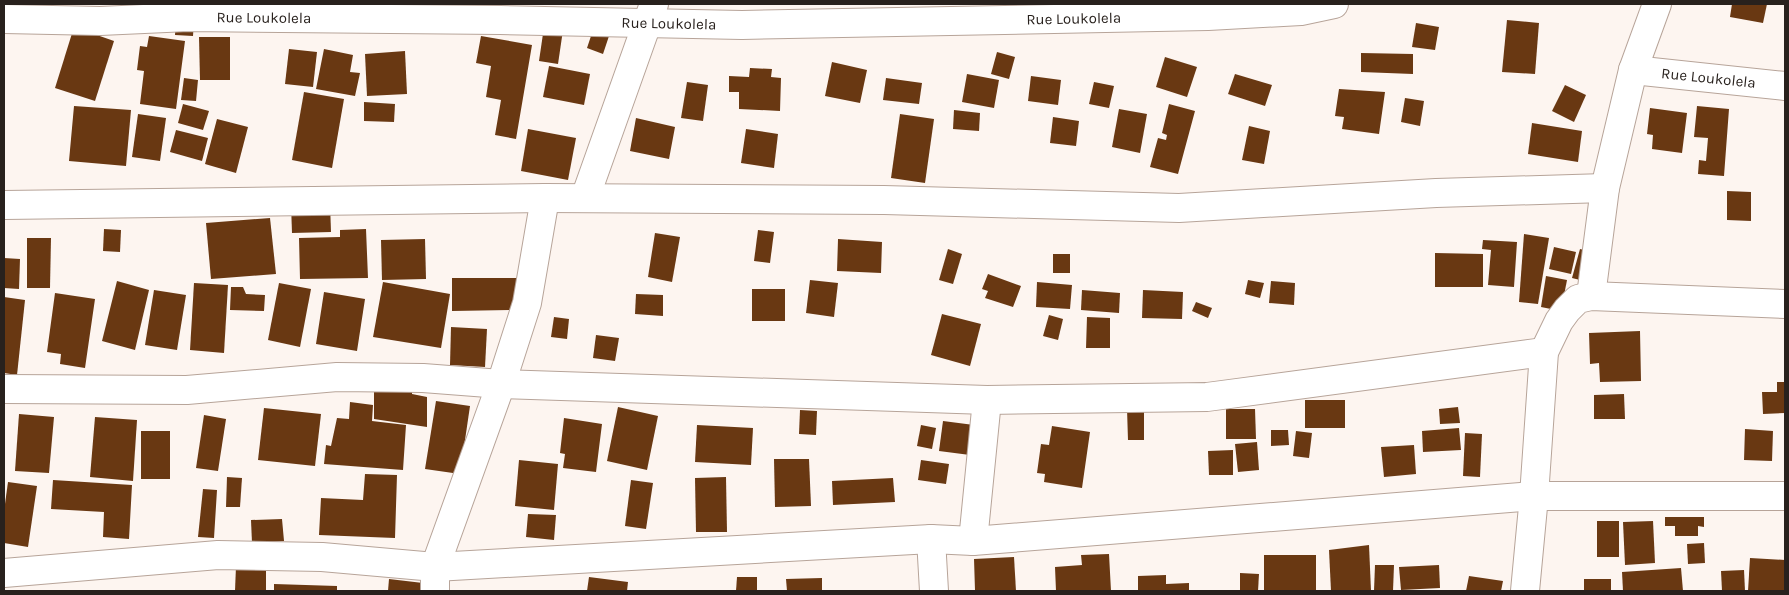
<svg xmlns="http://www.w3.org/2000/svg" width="1789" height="595" font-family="Karla,sans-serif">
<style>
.building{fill:#693812}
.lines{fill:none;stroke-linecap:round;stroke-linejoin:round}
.minor-casing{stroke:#b7a499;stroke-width:30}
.minor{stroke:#fff;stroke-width:28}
.labels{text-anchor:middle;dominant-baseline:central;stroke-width:5;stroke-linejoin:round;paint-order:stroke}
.street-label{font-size:15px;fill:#28211d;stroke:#fdf5f0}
</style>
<rect width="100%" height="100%" fill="#fdf5f0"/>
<g class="building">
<polygon points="1732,4 1767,4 1763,23 1730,17"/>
<polygon points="176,20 194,20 193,36 175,35"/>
<polygon points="1507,20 1539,23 1535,74 1502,72"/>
<polygon points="1416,23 1439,27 1435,50 1412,47"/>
<polygon points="74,27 114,41 95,101 55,88"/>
<polygon points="544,27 563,30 558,64 539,61"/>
<polygon points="593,30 609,36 603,54 587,48"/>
<polygon points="149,36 185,41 176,109 140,104 144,71 137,70 140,46 147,47"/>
<polygon points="481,36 532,45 516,139 495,135 501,100 486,97 491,66 476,63"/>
<polygon points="199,37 230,37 230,80 200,80"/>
<polygon points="289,49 317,52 313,87 285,84"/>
<polygon points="324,49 353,55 350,72 360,73 355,96 316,89"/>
<polygon points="405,51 407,94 367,96 365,54"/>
<polygon points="997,52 1015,57 1009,79 991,74"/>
<polygon points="1361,53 1413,54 1413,74 1361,72"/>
<polygon points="1165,57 1197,67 1187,97 1156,87"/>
<polygon points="832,62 867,70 860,103 825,96"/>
<polygon points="549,66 590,74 584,105 543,97"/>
<polygon points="750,68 772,69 771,77 781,78 780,111 739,109 739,92 729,92 729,76 749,77"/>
<polygon points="967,74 999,80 994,108 962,102"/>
<polygon points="1235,74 1272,85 1265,106 1228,94"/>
<polygon points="1031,76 1061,80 1058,105 1028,101"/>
<polygon points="184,78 198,80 196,101 181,100"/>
<polygon points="886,78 922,83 919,104 883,100"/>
<polygon points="687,82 708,85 703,121 681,118"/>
<polygon points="1094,82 1114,86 1109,108 1089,104"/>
<polygon points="1565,85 1586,95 1574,122 1552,111"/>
<polygon points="1339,89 1385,92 1379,134 1342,129 1344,117 1335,116"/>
<polygon points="304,92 344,99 332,168 292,160"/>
<polygon points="1405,98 1424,101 1420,126 1401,122"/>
<polygon points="364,102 395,104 394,122 364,121"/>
<polygon points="183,104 209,111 203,130 178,123"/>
<polygon points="1169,104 1195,111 1178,174 1150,167 1158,138 1166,140 1167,135 1162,133"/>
<polygon points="74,106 131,110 126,166 69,161"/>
<polygon points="1697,106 1729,109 1724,176 1698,174 1699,160 1706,161 1708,138 1694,137"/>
<polygon points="1650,108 1687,113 1682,153 1652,149 1653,135 1647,134"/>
<polygon points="1119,109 1147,114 1140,153 1112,147"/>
<polygon points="954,110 980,113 979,131 953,129"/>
<polygon points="138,114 166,118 160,161 132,157"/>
<polygon points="900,114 934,119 925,183 891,178"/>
<polygon points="1053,117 1079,121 1076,146 1050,143"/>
<polygon points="636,118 675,127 669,159 630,151"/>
<polygon points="217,119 248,127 236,173 205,164"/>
<polygon points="1532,123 1582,131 1578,162 1528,154"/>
<polygon points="1249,126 1270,131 1264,164 1242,160"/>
<polygon points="528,129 576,138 568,180 521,171"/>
<polygon points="746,129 778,134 774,168 741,163"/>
<polygon points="176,130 208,138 202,161 170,152"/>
<polygon points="1727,191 1751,192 1751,221 1727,220"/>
<polygon points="330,203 331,232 292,233 291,204"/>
<polygon points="270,218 276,274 211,279 206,223"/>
<polygon points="104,229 121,230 120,252 103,251"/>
<polygon points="366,229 368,278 300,279 299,238 340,237 340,230"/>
<polygon points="758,230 774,232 770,263 754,261"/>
<polygon points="655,233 680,237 672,282 648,277"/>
<polygon points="1524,234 1549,238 1538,304 1519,302"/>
<polygon points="27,238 51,238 50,288 27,288"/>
<polygon points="425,239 426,279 382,280 381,240"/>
<polygon points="838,239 882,242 881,273 837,271"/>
<polygon points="1483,240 1517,242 1514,287 1488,285 1491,250 1482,249"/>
<polygon points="1554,247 1576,252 1571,274 1549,269"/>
<polygon points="948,249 962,254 953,284 939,280"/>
<polygon points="1580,249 1592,252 1584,281 1572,278"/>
<polygon points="1435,253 1483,254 1483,287 1435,287"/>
<rect x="1053" y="254" width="17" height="19"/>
<polygon points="4,258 20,259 19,289 4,288"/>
<polygon points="988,274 1021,286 1013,307 985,298 988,291 982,289"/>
<polygon points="1546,276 1567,280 1561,311 1541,307"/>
<polygon points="452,278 516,278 516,310 452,311"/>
<polygon points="810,280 838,283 834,317 806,313"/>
<polygon points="1248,280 1264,283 1260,298 1245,294"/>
<polygon points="117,281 149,290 135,350 102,341"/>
<polygon points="1271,281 1295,283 1294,305 1269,303"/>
<polygon points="383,282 450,294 441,348 373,337"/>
<polygon points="1037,282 1072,285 1070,309 1036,307"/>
<polygon points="194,283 228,285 224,353 190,350"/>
<polygon points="279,283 311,289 300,347 268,340"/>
<polygon points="231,287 243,287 246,294 265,295 264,311 230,310"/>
<rect x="752" y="289" width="33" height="32"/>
<polygon points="154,290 186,295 177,350 145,345"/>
<polygon points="1082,290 1120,293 1119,313 1081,310"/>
<polygon points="1143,290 1183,292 1182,319 1142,318"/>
<polygon points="324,292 365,299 357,351 316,344"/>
<polygon points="55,293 95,299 85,368 60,364 61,354 47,352"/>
<polygon points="636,294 663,295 663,316 635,314"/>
<polygon points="4,297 25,300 17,375 4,373"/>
<polygon points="1196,302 1212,308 1208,318 1192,311"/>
<polygon points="942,314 981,324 970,366 931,355"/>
<polygon points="1049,315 1063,319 1058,340 1043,336"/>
<polygon points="554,317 569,319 567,339 551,337"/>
<polygon points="1087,317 1110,318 1110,348 1086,348"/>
<polygon points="451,327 487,329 485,367 450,365"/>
<polygon points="1640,331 1641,381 1600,382 1599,363 1590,364 1589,333"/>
<polygon points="596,335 619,338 615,361 593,358"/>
<polygon points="1777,382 1785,382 1785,413 1763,414 1762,392 1777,392"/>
<polygon points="374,386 412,386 412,394 427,397 427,427 374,419"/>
<polygon points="1624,394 1625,419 1594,419 1594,395"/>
<rect x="1305" y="400" width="40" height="28"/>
<polygon points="436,401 470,406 460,474 425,469"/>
<polygon points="350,402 373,405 372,421 406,425 403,470 324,464 326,445 331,446 337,418 349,419"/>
<polygon points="618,407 658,416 647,470 607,461"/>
<polygon points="1458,407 1460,423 1440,424 1439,409"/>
<polygon points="264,408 321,414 315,466 258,460"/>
<polygon points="1127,409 1144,409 1144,440 1128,440"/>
<polygon points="1226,409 1255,409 1256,439 1226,439"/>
<polygon points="800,410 817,411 816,435 799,434"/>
<polygon points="19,414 54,417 49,473 15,471"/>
<polygon points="204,415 226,419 218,471 196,468"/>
<polygon points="95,417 137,420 133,481 90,477"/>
<polygon points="564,418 602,424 596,472 563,468 565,454 560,453"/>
<polygon points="943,421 974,425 970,455 939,451"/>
<polygon points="697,425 753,428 751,465 695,462"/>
<polygon points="921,425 936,428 932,449 917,446"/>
<polygon points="1052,426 1090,432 1082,488 1044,482 1045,474 1037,473 1041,444 1049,445"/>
<polygon points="1459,428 1461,450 1423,452 1422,431"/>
<polygon points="1745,429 1773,431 1772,461 1744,460"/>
<polygon points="1271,430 1288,430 1289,445 1271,446"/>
<rect x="141" y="431" width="29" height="48"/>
<polygon points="1296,431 1312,433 1309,458 1293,456"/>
<polygon points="1465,433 1482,434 1480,477 1463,476"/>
<polygon points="1257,442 1259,470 1238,472 1235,444"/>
<polygon points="1414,445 1416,474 1384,477 1381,447"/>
<polygon points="1233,450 1233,475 1209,475 1208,451"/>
<polygon points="774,459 809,459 811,506 775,507"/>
<polygon points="519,460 558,464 554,510 515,506"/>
<polygon points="921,460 949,464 946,484 918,480"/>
<polygon points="365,474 397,475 395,538 319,535 321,498 363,500"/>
<polygon points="227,477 242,478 240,507 226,507"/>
<polygon points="726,477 727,532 696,532 695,478"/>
<polygon points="893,478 895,502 833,505 832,481"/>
<polygon points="53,480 132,485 129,539 103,537 104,512 51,509"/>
<polygon points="631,480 653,483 646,529 625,526"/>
<polygon points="8,482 37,486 28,547 4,543 4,511"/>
<polygon points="203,489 217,490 214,538 198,537"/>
<polygon points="528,514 556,515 554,540 526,537"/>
<polygon points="1665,517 1704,517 1704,527 1698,526 1698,536 1675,536 1675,526 1665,526"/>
<polygon points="282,519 284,541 252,543 251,520"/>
<rect x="1597" y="521" width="22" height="36"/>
<polygon points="1653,521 1655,563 1625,565 1623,522"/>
<polygon points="1704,543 1705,563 1688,564 1687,544"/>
<polygon points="1369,545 1371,591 1331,591 1329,550"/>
<polygon points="1109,554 1111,591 1056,591 1055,567 1082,565 1081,555"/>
<rect x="1264" y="555" width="52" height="36"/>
<polygon points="1014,557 1016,591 975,591 974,559"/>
<polygon points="1750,558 1785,560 1785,591 1748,591"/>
<polygon points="1375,565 1394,565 1393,591 1374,591"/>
<polygon points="1439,565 1440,588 1401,590 1399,567"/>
<polygon points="236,566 266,567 266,591 235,591"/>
<polygon points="1681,568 1683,591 1623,591 1622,572"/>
<polygon points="1744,570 1745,591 1722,591 1721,571"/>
<polygon points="1240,573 1259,574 1258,591 1240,591"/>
<polygon points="1166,575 1166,584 1189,583 1189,591 1138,591 1138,576"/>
<polygon points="1469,576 1503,581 1501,591 1466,591"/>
<polygon points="589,577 628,582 627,591 587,591"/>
<polygon points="737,577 757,577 757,591 736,591"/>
<polygon points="822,578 822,591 787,591 786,579"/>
<polygon points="389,579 423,583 422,591 388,591"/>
<rect x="1584" y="579" width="27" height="12"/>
<polygon points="274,584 337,586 337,591 274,591"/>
</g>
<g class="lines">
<g class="minor-casing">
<g id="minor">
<path id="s1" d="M4 19 100 21 188 17 500 20 742 25 1208 16 1301 11 1334 4"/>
<path id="s2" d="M1633 70 1785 86"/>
<polyline points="585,198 654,4"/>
<polyline points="4,205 545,198 884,200 1179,208 1436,193 1605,188"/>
<polyline points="1591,296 1605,188 1633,70 1657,4"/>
<polyline points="4,389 187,390 337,377 423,378 501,384 987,400 1207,397 1544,352"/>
<polyline points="931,539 934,591"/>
<polyline points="973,541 987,400"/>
<polyline points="4,573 218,555 322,557 435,567 931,539 973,541 1534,496 1785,496"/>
<polyline points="435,591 435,567 501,384 527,303 545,198"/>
<polyline points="1525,591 1534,496 1544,352 1559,321 1567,310 1578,299 1591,296 1785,304"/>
</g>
</g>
<use href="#minor" class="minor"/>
</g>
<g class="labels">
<g class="street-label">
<text stroke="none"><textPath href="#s1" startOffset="260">Rue Loukolela</textPath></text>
<text stroke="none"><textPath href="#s1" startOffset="1070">Rue Loukolela</textPath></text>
<text stroke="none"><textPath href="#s1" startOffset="665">Rue Loukolela</textPath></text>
<text stroke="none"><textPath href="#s2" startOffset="76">Rue Loukolela</textPath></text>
</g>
</g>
<rect width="1789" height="595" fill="none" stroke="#28211d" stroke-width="10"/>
</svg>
